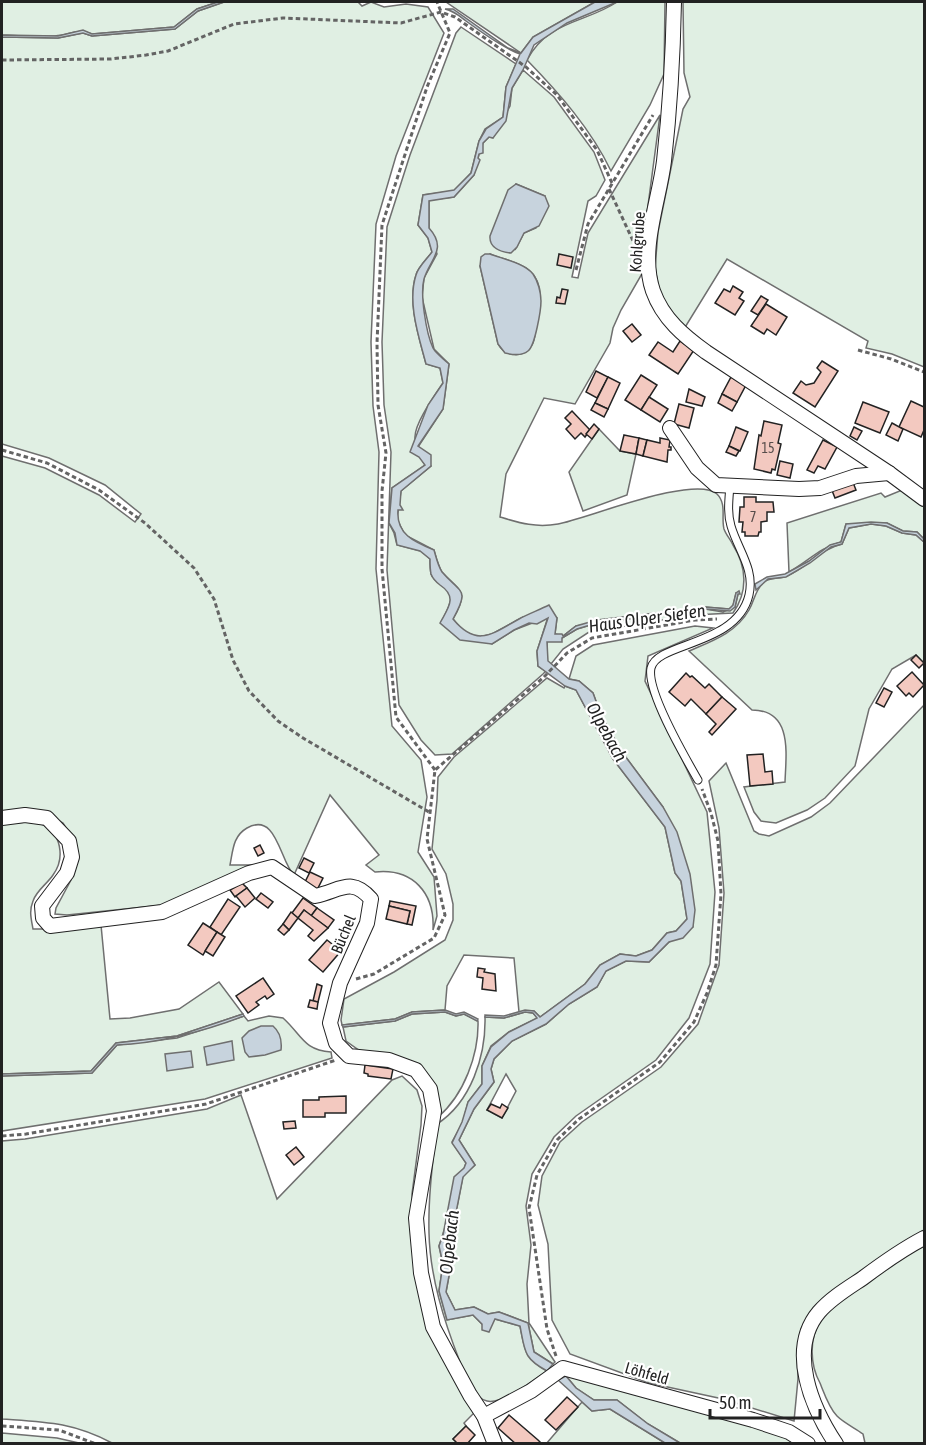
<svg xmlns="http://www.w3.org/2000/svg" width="926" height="1445" font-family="'Asap Condensed',sans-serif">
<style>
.green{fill:#e0efe3;stroke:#6f6f6f;stroke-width:1.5;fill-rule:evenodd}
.water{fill:#c7d3dd;stroke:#6f6f6f;stroke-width:1.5}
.building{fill:#f3c9c0;stroke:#222;stroke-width:1.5}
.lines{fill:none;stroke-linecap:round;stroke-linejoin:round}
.lane-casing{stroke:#222;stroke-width:9}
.street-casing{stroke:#222;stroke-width:16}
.path{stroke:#646464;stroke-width:3;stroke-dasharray:4.5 3;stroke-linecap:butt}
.lane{stroke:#fff;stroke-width:7}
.street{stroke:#fff;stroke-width:14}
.labels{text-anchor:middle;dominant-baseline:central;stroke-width:4.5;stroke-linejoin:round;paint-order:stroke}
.number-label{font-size:14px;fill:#564c4a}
.street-label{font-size:16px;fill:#222;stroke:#fff}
.water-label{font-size:18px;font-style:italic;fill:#222;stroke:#fff}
</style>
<rect width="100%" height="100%" fill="#fff"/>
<g class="green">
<path d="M2 2H218L197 9 174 27 92 34C77 28 70 35 55 36 37 37 19 36 2 35Z"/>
<path d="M224 2H358L362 6 371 2 384 7 406 4 428 7 444 33 396 156 376 224 371 342 373 406 379 452 376 569 392 726 421 760 427 797 418 852 434 877 437 916 433 930C435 893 413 868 375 872L366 865 379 855 330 795 294 875C280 862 277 811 247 828 233 836 233 850 230 865H256L173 904 67 915 55 914 56 908 71 880 77 862 73 839 63 823 44 812 2 813V456L45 468 99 495 135 522 141 514 105 485 49 458 2 444V37L58 38 83 33 92 36 175 29 198 11Z"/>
<polygon points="446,2 595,2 533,37 521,53"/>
<path d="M617 2H665L664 74 650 105 611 171C591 129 559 93 527 60 548 20 586 23 617 2Z"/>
<polygon points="683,2 924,2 924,367 892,354 866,348 868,341 727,259 684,329 671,315 659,289 655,268 658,232 683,109 690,97 684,73"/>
<path d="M461 27 516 64 506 87 503 117 485 129 479 141 471 173 454 191 423 195 418 225 428 238 432 252C427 259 418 267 416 275 407 302 419 337 426 364L440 368 443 383C435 395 414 424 415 438 415 448 420 457 425 465L392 488 389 523 394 533 397 545 421 551 430 559C430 564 430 569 431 574 434 584 448 585 451 595 452 604 444 616 441 623L492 644 514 630 548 617 537 651 538 666 546 671 543 674 452 754 435 755 421 740 399 705 387 570 391 452 384 405 382 342 387 227 410 155 456 33Z"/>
<path d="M523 70 554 97 594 152 605 180 596 196 588 201 572 277 578 278 588 233 660 115 645 228 643 272 621 310 613 328 610 343 575 404 544 398 506 474 500 517C520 523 536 528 558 524 586 519 695 474 717 494 727 504 721 518 724 529 726 535 731 540 733 545 747 567 748 592 733 613L693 615 589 632 563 649 551 664 547 661V641L562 638 577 629 597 623 705 609 723 612 735 607 738 594 736 593 733 606 729 609 705 607 576 626 563 636 555 634 557 618 523 617 492 634 477 637 463 631 453 619C470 590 460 592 442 572 438 566 436 557 434 550L405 535 397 519 401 491 431 466 418 447 443 409 449 364 434 349 422 297 424 278 437 254 429 228V200L454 197 474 175 479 154 483 143 489 137 493 138 510 106 512 88ZM516 184 545 196 536 228 524 233 515 250ZM490 254C502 259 519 262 529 270 546 285 540 308 536 327 535 333 535 341 532 345 524 359 505 357 498 344L480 266Z"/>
<polygon points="599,429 620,451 636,454 627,495 583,511 569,472"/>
<path d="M902 490 924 507V539L917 532 903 531 887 523 846 524 841 542C821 547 807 562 789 572L787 523 881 493 885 497Z"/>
<path d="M871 524 886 526 902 533 916 535 924 542V664L916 655 892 669 869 709 855 766 825 798 807 810 776 823 761 821 754 812 744 787 785 782C786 754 793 710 752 710L689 651C712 641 736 633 749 610 755 599 755 590 764 582 770 577 780 579 787 576 807 568 820 549 842 544L849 528Z"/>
<path d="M695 626 713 628 648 656 645 681 707 812 715 892 710 964 689 1018 656 1060 576 1116 554 1137 532 1174 526 1206 531 1245 527 1284 529 1323 555 1362 553 1364 534 1352 528 1323 499 1312 488 1314 474 1307 455 1310 446 1292 451 1265 449 1248 463 1176 475 1165 459 1140 474 1109 494 1082 491 1069 494 1059 512 1041 546 1024 569 1004 597 987 606 971 626 961 649 962 669 942 693 927 663 807 622 752 601 715 593 693 579 681 569 679 576 656 593 645ZM506 1074 516 1091 502 1118 487 1110Z"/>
<polygon points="547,678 564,688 565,686 576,690 613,759 665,827 675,873 681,881 687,919 676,931 667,933 652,950 636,956 620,954 600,965 585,984 540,1017 534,1011 519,1012 514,958 464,955 447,986 445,1010 412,1012 395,1019 342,1025 341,1020 344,999 394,972 445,940 453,920 453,904 446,874 432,849 437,800 438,777 454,757"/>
<polygon points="924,705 924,1230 903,1243 811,1312 801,1329 797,1352 798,1379 794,1421 723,1399 649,1383 570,1354 552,1320 548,1244 538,1205 542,1176 560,1142 582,1122 661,1067 698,1024 719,965 724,893 719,828 709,781 726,763 754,831 759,834 769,836 811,817 830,803"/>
<path d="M27 822C31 823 37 823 41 824 62 832 65 859 53 875 47 884 36 891 33 901 29 911 31 918 33 929H58L101 925 110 1019 130 1018 179 1009 219 982 243 1014 177 1036 116 1043 91 1071 2 1074V824Z"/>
<path d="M445 1012 456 1016 464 1014 478 1021C479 1054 464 1095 438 1117L431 1083 363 1053 346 1041 343 1027 395 1021 412 1014Z"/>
<path d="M525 1012 533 1013 538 1018 509 1032 491 1046 482 1066V1084L468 1102 463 1122 452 1142 466 1163 439 1246 443 1264 439 1291 447 1320 473 1315 482 1324 495 1319 520 1326C525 1351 524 1358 547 1371 535 1379 502 1405 487 1401 473 1398 465 1375 460 1362 444 1321 430 1277 429 1233 428 1197 433 1160 437 1124 471 1102 486 1056 485 1017L504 1018Z"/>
<path d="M244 1016 248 1021 269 1016 283 1018C302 1035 303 1050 331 1052L332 1058 205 1099 2 1131V1076L92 1073 117 1045 177 1038Z"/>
<path d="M402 1076 417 1090 422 1106 421 1125 412 1194 416 1246 424 1293 464 1397 474 1413 464 1423 466 1426 453 1439 458 1443H112C72 1422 45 1422 2 1419V1141L25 1139 207 1109 241 1095 277 1199 392 1080Z"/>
<path d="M924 1244V1443H865L863 1434C855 1428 844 1423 837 1416 829 1408 824 1393 820 1383 810 1365 809 1339 820 1321 837 1295 897 1261 924 1244Z"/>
<polygon points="568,1375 776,1432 798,1443 680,1443 648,1424 617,1400 594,1400 576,1388 566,1376"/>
<polygon points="582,1402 592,1411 610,1409 665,1443 546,1444"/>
<polygon points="2,1433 57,1438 79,1443 2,1443"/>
</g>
<g class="water">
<polygon points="218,2 224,2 198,11 175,29 92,36 83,33 58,38 2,37 2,35 58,36 83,30 92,34 174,27 197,9"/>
<path d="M595 2H617L567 23 534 45 523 70 512 88 506 121 493 138 489 137 483 143V153L479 154 478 158 480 160 474 175 454 197 429 201V228C448 249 430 259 424 279 420 294 426 333 433 348 436 354 444 359 449 364L443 409 418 446 431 455V466L401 491 400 505 403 510H398C396 534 414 542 434 550 436 557 438 566 442 572 461 594 470 588 453 619 477 648 492 634 519 619 528 614 539 610 549 605L557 618 555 634H562L563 636 576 626 597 620 705 607 729 609 733 605 736 593 739 591 740 594H738L735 607 730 611 705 609 597 623 577 629 562 638V642H547L548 661 569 679 579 681 593 693 601 715 622 752 663 807 677 832 690 874 695 910 693 927 683 938 669 942 649 962 626 961 606 971 597 987 569 1004 546 1024 512 1041 494 1059 491 1069 494 1082 474 1109 459 1140 475 1165 463 1177 449 1248 451 1265 446 1292 455 1310 474 1307 488 1314 499 1312 528 1323 534 1352 553 1364 547 1371C523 1358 525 1351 520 1326L495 1319 489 1332 482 1330V1324L473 1315 447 1320 439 1291 443 1264 439 1246 443 1235 454 1177 464 1168 466 1163 452 1143 462 1122 468 1102 482 1084V1066L491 1047 509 1032 537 1018 533 1013 525 1012 504 1018 485 1017V1015L504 1016 525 1010 534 1011 540 1017 585 984 600 965 620 954 636 956 652 950 667 933 676 931 687 919 681 881 675 873 665 827 613 759 576 690 565 686 538 666 537 651 548 618 537 624 529 623 514 630 492 644 460 640 440 623C448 608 458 597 440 585 436 582 433 579 431 574 430 569 430 564 430 559L420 551 397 545 395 533 389 523 392 488 425 465 419 457 410 452 428 405 443 383 440 368 426 364C419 337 407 303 416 275 418 267 427 259 432 252L428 238 418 225 423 195 454 190 471 173 479 141 486 129 503 117 506 87 520 54C503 48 481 32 466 21 458 15 454 11 445 9H453L508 48 521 53 533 37Z"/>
<path d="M516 184 545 196 549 206 539 226 524 233 517 247 511 253C501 252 489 248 490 236L508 190Z"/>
<path d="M485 254H490C503 259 524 263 533 274 538 281 541 293 541 301 541 310 535 346 528 351 522 356 513 355 505 353L498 344 480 266 481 257Z"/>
<polygon points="871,522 887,523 903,531 917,532 924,539 924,542 916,535 902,533 886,526 871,524 849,528 842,544 831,547 810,563 786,577 768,579 756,590 755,584 767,577 785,574 809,561 830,545 841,542 846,524"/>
<polygon points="445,1010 456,1014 464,1012 478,1019 477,1021 464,1014 456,1016 445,1012 412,1014 395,1021 343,1027 342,1025 395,1019 412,1012"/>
<path d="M243 1014 244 1016C202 1032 162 1043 117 1045L92 1073 2 1076V1074L91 1071 116 1043 177 1036Z"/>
<path d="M261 1026H273C280 1032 282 1041 281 1050L265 1055 249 1057 245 1052 242 1038 249 1031Z"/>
<polygon points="232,1041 234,1060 207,1065 204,1047"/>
<polygon points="191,1051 193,1067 167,1071 165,1054"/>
<polygon points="566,1376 576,1388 594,1400 617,1400 648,1424 680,1443 665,1443 610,1409 592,1411 558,1380"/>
</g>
<g class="building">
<polygon points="559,254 573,257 571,268 557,265"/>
<polygon points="733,286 743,292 739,298 744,301 735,315 715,303 724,289 730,292"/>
<polygon points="562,289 568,290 565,304 556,303 557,297 560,298"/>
<polygon points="761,296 768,300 758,315 751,311"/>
<polygon points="766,304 787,317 776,335 767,329 764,334 751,326"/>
<polygon points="632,324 641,335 632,342 623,331"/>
<polygon points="680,341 694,350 678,374 649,355 658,342 673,352"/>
<polygon points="822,361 838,371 815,407 793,393 801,381 806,385 814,383 821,372 817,368"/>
<polygon points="596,371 608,377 597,398 586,392"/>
<polygon points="641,375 657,385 641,410 625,400"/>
<polygon points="608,377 620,383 608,409 595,403"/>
<polygon points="731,377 746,385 737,402 722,394"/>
<polygon points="689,389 705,397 702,406 686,402"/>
<polygon points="722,394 737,402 732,411 718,403"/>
<polygon points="649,397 668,409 660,422 641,410"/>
<polygon points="911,401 924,407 924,430 921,437 899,427"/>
<polygon points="863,402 889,412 880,433 855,423"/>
<polygon points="595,403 608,409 604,417 591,410"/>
<polygon points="679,404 694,408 689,428 674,424"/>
<polygon points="572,411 590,430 585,437 581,433 575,439 566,429 571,424 565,418"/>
<polygon points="764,421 782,425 778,443 781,444 775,470 772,469 771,473 754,469 759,435 761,436"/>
<polygon points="892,423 903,429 898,441 886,435"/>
<polygon points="594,424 599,429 592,439 586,434"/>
<polygon points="736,427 748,432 740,451 729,446"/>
<polygon points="854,427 862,431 857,440 850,436"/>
<polygon points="624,435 639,438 636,454 620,451"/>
<polygon points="639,438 647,440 643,456 636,454"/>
<polygon points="660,438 670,440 669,447 671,447 671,450 668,450 667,462 643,456 647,440 660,443"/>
<polygon points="823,440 837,447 825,469 818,466 814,473 807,470"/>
<polygon points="729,446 739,451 736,456 726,452"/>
<polygon points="780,461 793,464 790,478 777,475"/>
<polygon points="852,480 856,490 835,498 831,488"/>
<polygon points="744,497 756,497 756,502 773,502 774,512 767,512 767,521 761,522 761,532 759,532 758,536 745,536 745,532 742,532 743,522 739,522 740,507 744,507"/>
<polygon points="916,655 924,663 919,668 911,660"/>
<polygon points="912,672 924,685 913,697 909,693 906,696 897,686"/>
<polygon points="686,673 690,677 692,676 705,688 709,684 722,697 706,714 691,699 685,706 669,692"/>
<polygon points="884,688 892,692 884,707 876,703"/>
<polygon points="722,697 736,709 712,735 709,732 716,724 706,714"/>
<polygon points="763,754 765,772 772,771 773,784 750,786 747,755"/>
<polygon points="260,845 264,853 258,856 254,848"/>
<polygon points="304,858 314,863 309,873 299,868"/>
<polygon points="310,872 323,878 317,890 304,884"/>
<polygon points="242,883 247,888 235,897 230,890"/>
<polygon points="247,888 255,898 245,907 236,896"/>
<polygon points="261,893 273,902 268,908 256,899"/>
<polygon points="303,898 317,908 311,916 304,910 298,918 292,913"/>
<polygon points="228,899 240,907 221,935 210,927"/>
<polygon points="390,901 416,906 412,925 407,924 410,911 389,906"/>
<polygon points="389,906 410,911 407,924 386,919"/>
<polygon points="317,908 334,920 328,928 311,916"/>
<polygon points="304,910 328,928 314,941 308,936 313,930 298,918"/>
<polygon points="291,912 298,918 289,930 283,924"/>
<polygon points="203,923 217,932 203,955 188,945"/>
<polygon points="283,924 289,930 284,935 278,930"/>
<polygon points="217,932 225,937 213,956 205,951"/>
<polygon points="327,940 341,951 323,972 309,960"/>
<polygon points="478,968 485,969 484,972 495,974 496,991 482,989 483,978 477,977"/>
<polygon points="263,978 274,994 267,999 265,996 256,1002 259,1005 248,1013 236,996"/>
<polygon points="317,984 322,986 318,1002 313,1001"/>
<polygon points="310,1000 318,1002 317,1009 308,1007"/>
<polygon points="365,1065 393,1069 391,1079 368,1076 368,1074 364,1073"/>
<polygon points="346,1096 346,1113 325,1113 325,1117 303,1117 303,1100 319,1100 319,1097"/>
<polygon points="491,1104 500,1108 502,1104 508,1108 502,1118 487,1110"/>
<polygon points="295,1121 296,1128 284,1129 283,1122"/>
<polygon points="296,1147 304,1157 294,1165 286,1155"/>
<polygon points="567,1397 578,1407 556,1430 545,1420"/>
<polygon points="509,1415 538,1440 542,1444 516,1444 498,1428"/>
<polygon points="466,1426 475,1435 467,1444 458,1444 453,1439"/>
</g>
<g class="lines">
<g class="lane-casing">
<path id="lane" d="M698 780C686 759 646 691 651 668 657 642 737 646 749 595 755 569 738 550 731 526 727 513 729 499 730 485"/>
</g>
<g class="street-casing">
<g id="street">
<path d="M674 2C673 55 670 108 664 161 659 202 639 250 653 291 663 319 684 336 706 352L889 473 924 499"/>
<polyline points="670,428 697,468 716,485 799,489 820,488 856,476 889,473"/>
<path d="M2 818 25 815 47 818 69 841 72 857 67 873 42 906 43 918 50 926 162 912 249 873 272 867 315 896C340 891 351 876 371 899L367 923 340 983 330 1023 336 1043 349 1056 389 1060 416 1070 430 1089 434 1111 416 1218 421 1273 433 1327 470 1395 484 1416 495 1444"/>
<polyline points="484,1416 531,1391 563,1368 753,1420 789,1432 808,1444"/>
<path d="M836 1444C812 1408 787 1350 819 1312 831 1298 848 1288 863 1278 883 1263 903 1249 924 1238"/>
</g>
</g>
<g class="path">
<polyline points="2,60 111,59 146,55 168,51 234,24 283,18 401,23 441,12 455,17 526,67 557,95 597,150 612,183"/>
<polyline points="609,189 634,243"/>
<polyline points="576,270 588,224 653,115"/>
<polyline points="858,350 891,359 924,372"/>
<polyline points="2,450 47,463 99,490 145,523 194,568 214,599 233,660 249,691 278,721 303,738 429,812"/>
<polyline points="435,770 396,717 382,569 382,491 386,453 378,405 377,343 382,225 427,87 450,33 437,2"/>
<polyline points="356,979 374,974 434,938 445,915 427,839 435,770 544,677 567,653 592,638 695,620 717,619"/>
<polyline points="2,1136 26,1134 206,1104 336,1060"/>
<polyline points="556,1356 547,1329 529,1208 537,1175 557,1140 579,1119 660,1062 694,1022 707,993 716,965 721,894 718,841 711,813 702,789"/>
<polyline points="2,1426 59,1430 96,1444"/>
</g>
<use href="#lane" class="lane"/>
<use href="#street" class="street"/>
</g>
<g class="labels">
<g class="number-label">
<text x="768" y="448">15</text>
<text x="753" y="517">7</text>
</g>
<g class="street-label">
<text transform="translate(637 242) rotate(-86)">Kohlgrube</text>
<text transform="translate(343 934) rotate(-68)">Büchel</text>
<text transform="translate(647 1373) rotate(16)">Löhfeld</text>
</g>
<g class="water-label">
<text transform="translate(647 618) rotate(-8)">Haus Olper Siefen</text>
<text transform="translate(607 732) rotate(61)">Olpebach</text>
<text transform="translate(449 1242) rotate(-84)">Olpebach</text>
</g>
</g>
<rect width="926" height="1445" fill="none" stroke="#222222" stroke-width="6"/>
<path d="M710 1409v9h110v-9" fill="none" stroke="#222222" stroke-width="3"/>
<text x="719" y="1409" font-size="18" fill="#222222" stroke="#ffffff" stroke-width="4.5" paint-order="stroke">50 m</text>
</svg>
